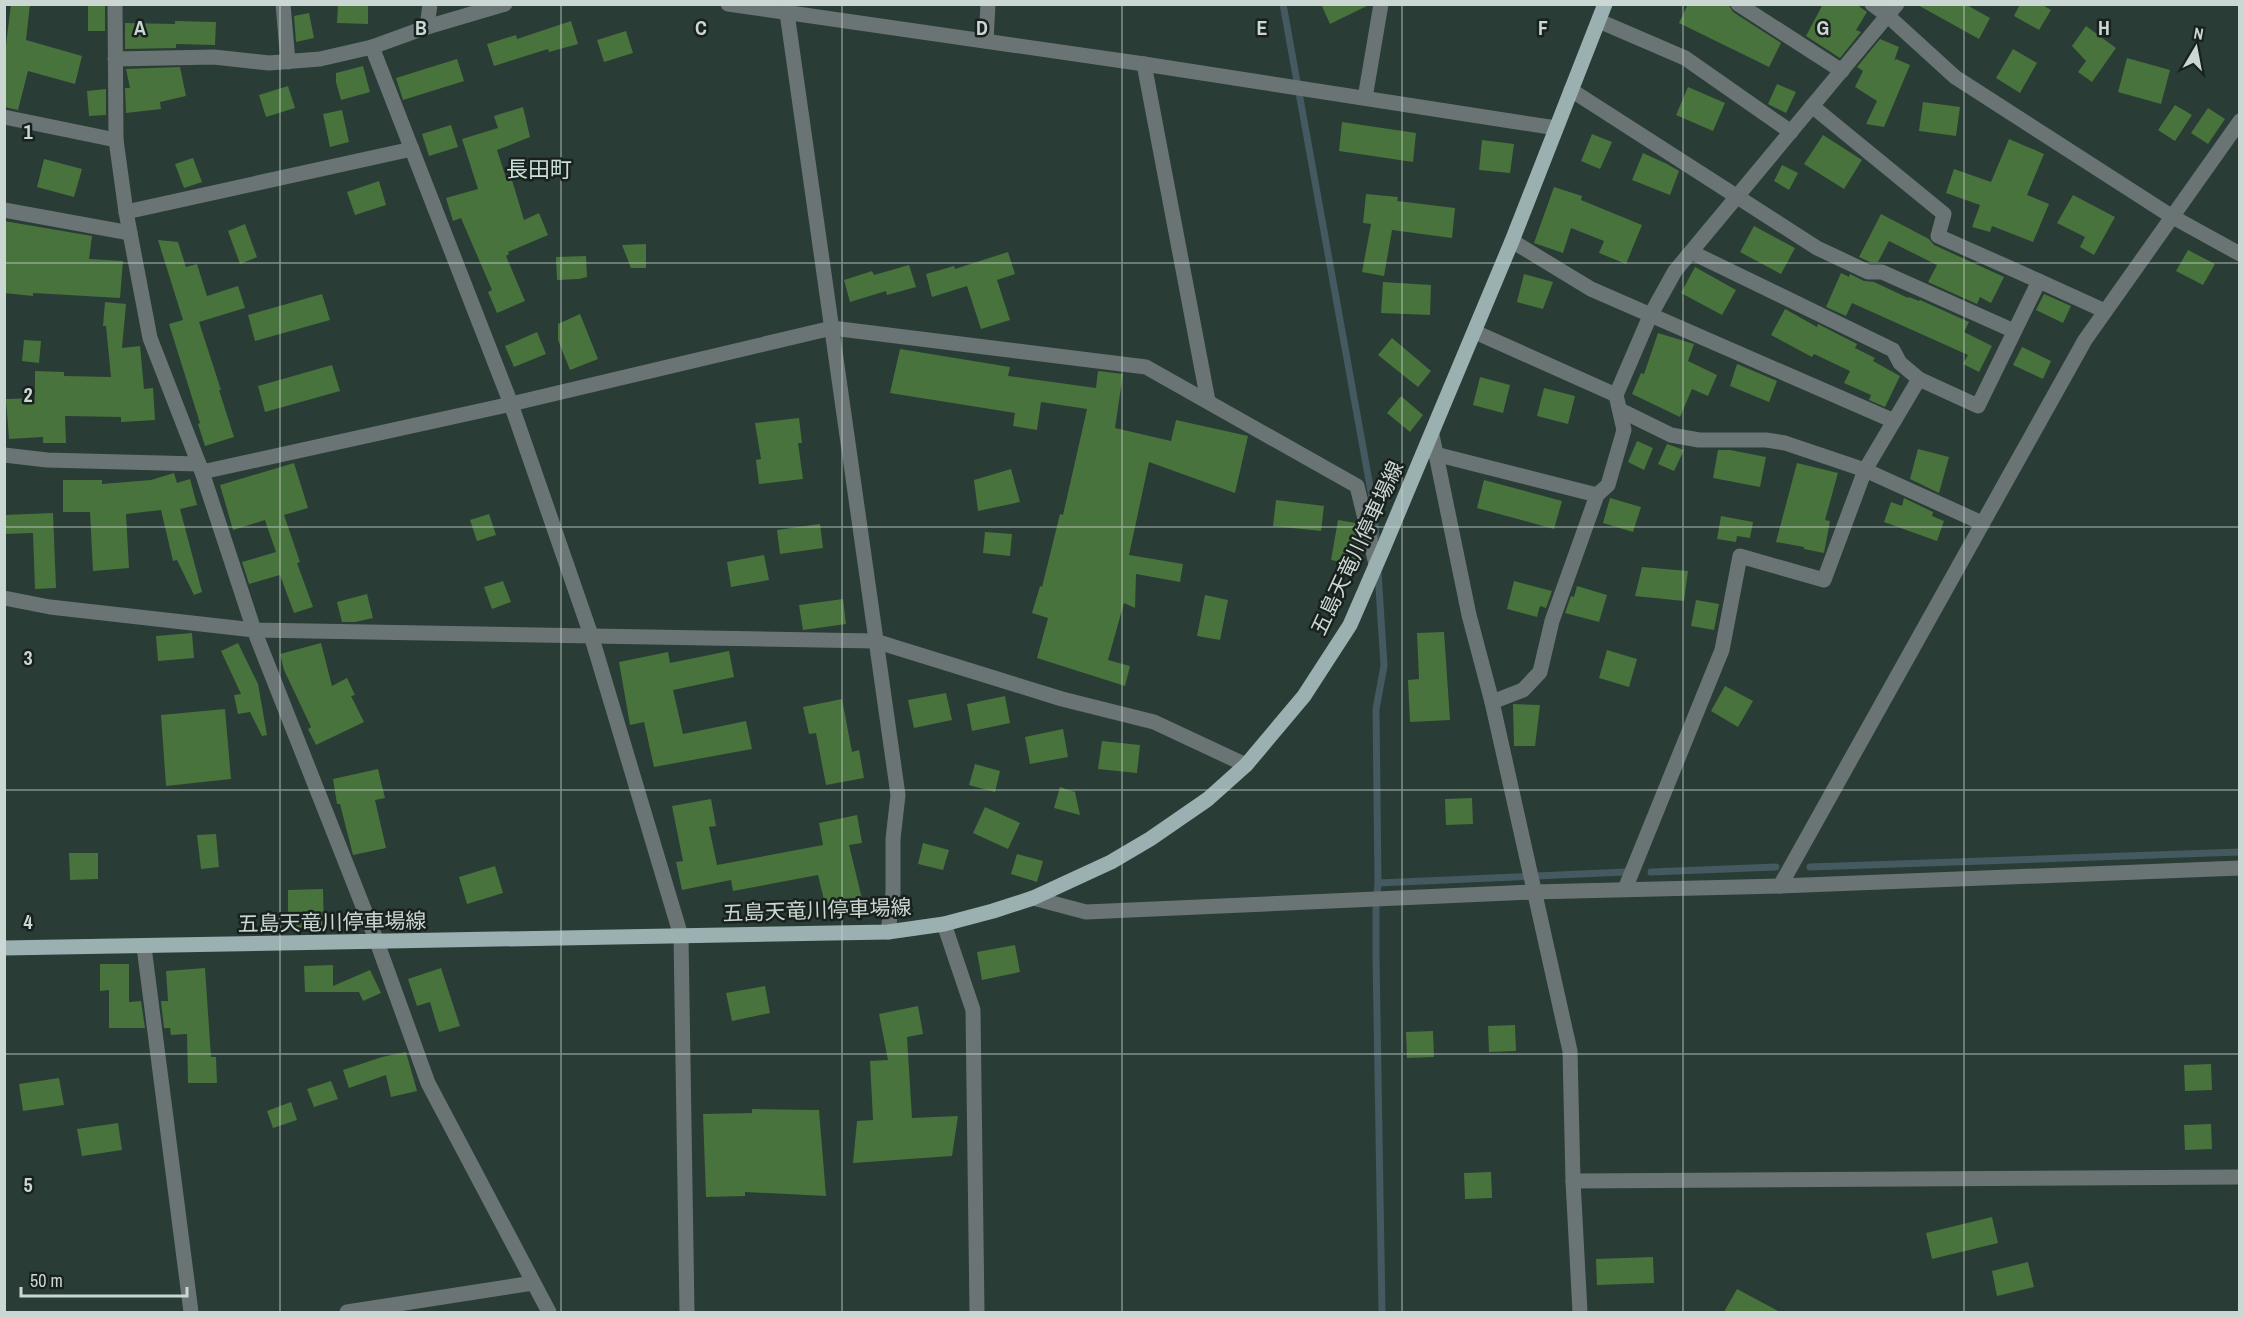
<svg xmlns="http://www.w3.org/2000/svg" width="2244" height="1317" font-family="'Archivo Narrow','Noto Sans JP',sans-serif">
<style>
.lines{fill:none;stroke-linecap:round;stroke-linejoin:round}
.stream{stroke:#445960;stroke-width:7}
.building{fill:#48733c}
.minor{stroke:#6a7475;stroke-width:15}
.major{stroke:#9bb0b1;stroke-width:15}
.grid{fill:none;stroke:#cbd7d2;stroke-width:1.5;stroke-opacity:0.55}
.labels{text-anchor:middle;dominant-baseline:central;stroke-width:5;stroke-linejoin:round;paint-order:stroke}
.street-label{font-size:21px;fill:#cbd7d2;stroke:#19211e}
.neighbourhood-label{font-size:22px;fill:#c9e0d7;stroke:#19211e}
.grid-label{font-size:20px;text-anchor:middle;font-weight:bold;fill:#cbd7d2;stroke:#19211e;stroke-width:5;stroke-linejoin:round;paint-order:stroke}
</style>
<rect width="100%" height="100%" fill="#293c36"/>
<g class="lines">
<g class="stream">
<polyline points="1283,4 1373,503 1376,537"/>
<polyline points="1378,572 1384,666 1376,709 1378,883 1376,908 1376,957 1382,1312"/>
<polyline points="1810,867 2240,852"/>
<polyline points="1651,872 1776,867"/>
<polyline points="1378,883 1626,872"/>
</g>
</g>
<g class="building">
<polygon points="11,4 30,4 26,40 82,56 75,84 28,71 18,110 4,107 4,61"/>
<polygon points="338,4 368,4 368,24 337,23"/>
<polygon points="1321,4 1371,4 1330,24"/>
<polygon points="1688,4 1728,4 1733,12 1781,43 1769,67 1679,23"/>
<polygon points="1823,4 1856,4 1867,12 1856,30 1861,32 1840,58 1806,36"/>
<polygon points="1916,4 1965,4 1990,18 1979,39"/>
<polygon points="2020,4 2041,4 2051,10 2039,30 2014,16"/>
<rect x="88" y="6" width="17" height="25"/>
<polygon points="309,13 314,38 296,42 294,16"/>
<polygon points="175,21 216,22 215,45 176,44 176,48 125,49 125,23 175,24"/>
<polygon points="571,21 578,44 549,52 548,49 494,66 487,44 516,35 517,39"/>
<polygon points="2086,26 2116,48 2092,82 2078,72 2086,61 2072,46"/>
<polygon points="626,31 633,53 604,62 597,40"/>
<polygon points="1880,39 1899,47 1894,61 1896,59 1910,65 1884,127 1866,124 1877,101 1855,87 1863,71 1857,67"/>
<polygon points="2013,49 2037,63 2020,93 1996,78"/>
<polygon points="2127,58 2170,70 2161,104 2118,92"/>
<polygon points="457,59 464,81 403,100 396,78"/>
<polygon points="363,66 370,92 341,100 336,82 336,73"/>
<polygon points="180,67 186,96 160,102 161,109 126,113 125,88 130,88 126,69"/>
<polygon points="1777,84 1796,92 1786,113 1768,104"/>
<polygon points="288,86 295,108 266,117 259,95"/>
<polygon points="1688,87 1725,103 1713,131 1676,115"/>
<polygon points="106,89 106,115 89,116 87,91"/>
<polygon points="1923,102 1960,107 1956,136 1919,131"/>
<polygon points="2175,105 2192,115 2175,141 2158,130"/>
<polygon points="523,107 530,137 497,150 507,181 512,180 524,220 539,213 548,235 508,252 509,254 506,256 525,301 497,313 488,292 492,290 461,218 453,221 446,198 478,189 462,139 498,128 494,116"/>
<polygon points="2208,108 2225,119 2208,144 2191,133"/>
<polygon points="342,110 349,142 330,147 323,114"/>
<polygon points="1342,122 1416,133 1413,162 1339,151"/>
<polygon points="451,125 458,147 429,156 422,134"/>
<polygon points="1592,134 1612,142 1600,169 1581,161"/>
<polygon points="1823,135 1862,160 1844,189 1804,164"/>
<polygon points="2009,139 2044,154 2027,195 2049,204 2033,242 1992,226 1990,232 1972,227 1980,205 1946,193 1954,169 1991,182"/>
<polygon points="1482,140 1514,144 1510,173 1479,170"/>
<polygon points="1643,153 1667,164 1679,171 1670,195 1632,180"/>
<polygon points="193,158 202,182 184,188 175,164"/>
<polygon points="44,159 82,169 74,197 37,187"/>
<polygon points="1782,165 1798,173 1789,190 1774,181"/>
<polygon points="379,181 386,205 355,215 347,192"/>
<polygon points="1554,187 1582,196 1581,200 1642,225 1626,264 1599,253 1604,241 1571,228 1563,253 1534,243"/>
<polygon points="1366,194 1398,197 1397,201 1455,208 1452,238 1392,230 1384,276 1362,272 1371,224 1363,223"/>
<polygon points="2073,195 2115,217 2094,255 2080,247 2085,237 2057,223"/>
<polygon points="1881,214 1929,239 1934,245 2004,277 1991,303 1980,297 1977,304 1928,282 1937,265 1889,241 1878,262 1870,262 1859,257"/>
<polygon points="4,221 92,236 89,259 123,261 120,298 33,293 33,296 4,293"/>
<polygon points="245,224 257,257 240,264 228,231"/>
<polygon points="1754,226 1795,248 1781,274 1740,252"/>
<polygon points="158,240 178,242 186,267 197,264 207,296 238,286 245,308 199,322 221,390 219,390 234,437 205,446 198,424 200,423 169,324 183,320"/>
<polygon points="646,244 646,268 631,268 622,245"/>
<polygon points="2188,250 2215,264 2203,285 2176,271"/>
<polygon points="1008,252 1015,274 997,280 1010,320 981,329 967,286 932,297 926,274 954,266 955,269"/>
<polygon points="586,256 587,277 579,279 557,280 556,257"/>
<polygon points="909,265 916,287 887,295 886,291 850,302 844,280 872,271 874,275"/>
<polygon points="1695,267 1736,290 1722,315 1681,293"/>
<polygon points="1841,273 1849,277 1850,274 1864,281 1874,282 1908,298 1909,297 1919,301 1920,300 1969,322 1964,332 1992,346 1979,372 1963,364 1968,355 1852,303 1846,316 1826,307"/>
<polygon points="1524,274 1553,282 1543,309 1517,302"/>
<polygon points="1383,282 1431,285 1430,315 1381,313"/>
<polygon points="322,294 330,320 255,341 248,315"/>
<polygon points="2044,294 2071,306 2063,323 2036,310"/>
<polygon points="105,302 126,304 122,348 140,346 144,389 153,388 155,420 121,422 121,417 65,416 66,443 43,443 43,437 9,439 6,399 35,398 35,371 64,372 64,376 111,377 106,326 103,326"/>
<polygon points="1785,309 1817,327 1818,324 1857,344 1855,348 1875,358 1873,361 1900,376 1885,407 1869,400 1871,395 1844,383 1850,371 1814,354 1812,357 1771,335"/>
<polygon points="580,314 598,359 570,370 558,340 558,324"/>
<polygon points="537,332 546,354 514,367 505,346"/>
<polygon points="1658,333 1694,344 1688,361 1717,375 1708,396 1692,389 1680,417 1632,394 1641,373 1644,374"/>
<polygon points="1392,338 1431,371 1418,387 1378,355"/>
<polygon points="24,340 41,341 39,363 22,361"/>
<polygon points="2022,347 2051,361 2043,379 2013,365"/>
<polygon points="900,349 1010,367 1008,376 1096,388 1098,371 1123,374 1115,428 1171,441 1176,420 1248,436 1235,493 1149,462 1129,555 1183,564 1180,582 1136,574 1135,608 1124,603 1108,660 1130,666 1125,686 1037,658 1048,618 1032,613 1040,586 1042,587 1060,514 1063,515 1087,409 1041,402 1037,430 1013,426 1015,413 890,393"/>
<polygon points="1737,364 1777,381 1769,402 1730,386"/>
<polygon points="332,365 340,391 265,412 258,386"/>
<polygon points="1480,377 1510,385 1503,413 1473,405"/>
<polygon points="1544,388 1575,396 1568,424 1537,416"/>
<polygon points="1401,396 1423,415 1410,432 1387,413"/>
<polygon points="799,418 802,443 798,443 803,479 759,484 756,460 761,459 755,423"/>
<polygon points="1637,441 1653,448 1644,470 1628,462"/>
<polygon points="1667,444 1684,450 1674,471 1658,464"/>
<polygon points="1918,449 1949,457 1939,493 1910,479"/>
<polygon points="1718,450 1730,450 1766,457 1760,487 1713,478"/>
<polygon points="294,463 308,508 284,515 300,562 297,563 313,607 294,613 280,575 249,584 242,562 276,552 265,520 233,530 220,485"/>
<polygon points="1797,463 1838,473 1825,520 1830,521 1824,553 1804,549 1804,547 1776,542"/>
<polygon points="1011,469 1020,502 978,511 974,480"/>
<polygon points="174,473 177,483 190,479 197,505 180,509 202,592 194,595 177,560 173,561 161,510 126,514 129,568 93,571 90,512 63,512 63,480 102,480 102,484 151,480"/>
<polygon points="1484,480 1562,501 1554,529 1477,508"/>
<polygon points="1610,498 1641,507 1633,532 1603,523"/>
<polygon points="1904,498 1933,512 1932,516 1944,521 1937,541 1884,522 1891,502 1902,506"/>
<polygon points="1276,500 1324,506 1321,531 1273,526"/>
<polygon points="53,513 56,588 35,589 33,533 4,534 4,515"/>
<polygon points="489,514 496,535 477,541 470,520"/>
<polygon points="1721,516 1753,522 1750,538 1737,536 1736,542 1717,539"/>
<polygon points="1338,520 1356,523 1360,540 1356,565 1331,560"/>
<polygon points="820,524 823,548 780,554 777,530"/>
<polygon points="985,532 1012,534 1010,556 983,553"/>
<polygon points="764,555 769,580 731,587 727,562"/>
<polygon points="1642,567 1688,571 1684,601 1635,596"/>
<polygon points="503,581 511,602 492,609 484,587"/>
<polygon points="1514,581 1552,591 1546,608 1540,606 1537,617 1507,609"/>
<polygon points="1577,586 1607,595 1599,622 1565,613 1571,596 1574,597"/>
<polygon points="367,594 373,618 355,622 342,622 337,602"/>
<polygon points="1205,595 1228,600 1220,640 1197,636"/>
<polygon points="843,599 846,624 803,630 799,605"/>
<polygon points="1696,600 1719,604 1714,630 1691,626"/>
<polygon points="1444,632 1450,720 1410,722 1408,680 1419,679 1417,633"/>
<polygon points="192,633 194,658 158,661 156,636"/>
<polygon points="238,643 258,684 267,735 262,736 250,712 238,714 234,695 241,694 221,651"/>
<polygon points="321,643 332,686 347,678 355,695 351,696 364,722 316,745 308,729 311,727 284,670 280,654"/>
<polygon points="1607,650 1637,659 1629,687 1599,678"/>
<polygon points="729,651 734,677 673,690 683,734 746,721 752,749 654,767 644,722 630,725 619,662 668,652 670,663"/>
<polygon points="1725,686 1753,701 1738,727 1711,711"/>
<polygon points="946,693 952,720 914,728 908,700"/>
<polygon points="1005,696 1010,723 972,731 967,704"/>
<polygon points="842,699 852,752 859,750 864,778 826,785 816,733 809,734 803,707"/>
<polygon points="1513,704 1540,705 1535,746 1514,746"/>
<polygon points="225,709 231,779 166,786 161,715"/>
<polygon points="1063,729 1068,757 1030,764 1025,737"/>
<polygon points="1102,741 1140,745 1137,773 1098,769"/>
<polygon points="975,764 1000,771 995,792 969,785"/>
<polygon points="378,769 385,798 375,800 386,848 353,855 340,804 337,804 333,779"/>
<polygon points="1060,787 1075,792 1080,815 1054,808"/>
<polygon points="1472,798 1473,824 1446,825 1445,799"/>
<polygon points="711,799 716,826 709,827 717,865 823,845 819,823 857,815 862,843 849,845 863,903 827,912 818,875 733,891 731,880 682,890 676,862 683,861 672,806"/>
<polygon points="985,807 1020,823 1008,849 973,833"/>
<polygon points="216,834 219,867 201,869 197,835"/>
<polygon points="923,843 949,850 943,870 918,864"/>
<polygon points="69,853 98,853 98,879 70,880"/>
<polygon points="1017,854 1043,861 1037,882 1011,874"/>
<polygon points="495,866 503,893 467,904 459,877"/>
<polygon points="323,889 324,927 288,928 288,890"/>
<polygon points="1015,945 1020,972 982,980 977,952"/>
<polygon points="100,964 129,964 129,1002 141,1001 145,1028 109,1028 109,990 100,991"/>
<polygon points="333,965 333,986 370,970 381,993 363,1001 359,992 305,992 304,966"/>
<polygon points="205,968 211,1057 216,1057 217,1083 188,1083 187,1034 171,1035 170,1028 164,1028 161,1001 168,1001 166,971"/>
<polygon points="441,968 460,1026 439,1032 430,1002 417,1006 408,979"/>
<polygon points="765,986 770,1013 732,1021 726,993"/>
<polygon points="918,1006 923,1034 907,1037 912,1118 958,1116 952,1156 853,1163 857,1121 873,1120 870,1061 888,1060 879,1014"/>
<polygon points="1515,1025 1516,1051 1489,1052 1488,1026"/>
<polygon points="1433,1031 1434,1057 1407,1058 1406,1032"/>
<polygon points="406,1052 417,1091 391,1097 386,1075 349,1088 343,1070 382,1057"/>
<polygon points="2211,1064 2212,1090 2185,1091 2184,1065"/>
<polygon points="59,1078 64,1105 23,1111 19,1084"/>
<polygon points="331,1081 338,1099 314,1107 307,1089"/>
<polygon points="291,1102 297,1120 273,1128 267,1111"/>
<polygon points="752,1109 819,1110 826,1196 745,1192 745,1196 706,1197 703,1114 752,1113"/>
<polygon points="118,1123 122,1150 82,1156 77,1129"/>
<polygon points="2211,1124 2212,1149 2185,1150 2184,1125"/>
<polygon points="1491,1172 1492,1198 1465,1199 1464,1173"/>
<polygon points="1992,1217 1998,1243 1932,1259 1926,1233"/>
<polygon points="1653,1257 1654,1283 1597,1285 1596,1259"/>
<polygon points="2028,1262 2034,1287 1997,1296 1992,1271"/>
<polygon points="1737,1289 1780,1312 1724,1312"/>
</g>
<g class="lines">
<g class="minor">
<polyline points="115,4 116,140 126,212 150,338 202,472 254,630 377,942 428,1083 549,1312"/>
<polyline points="283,4 288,62"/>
<polyline points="728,4 1144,64 1556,128"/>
<polyline points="788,4 787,13 898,795 893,839 893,893 888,932"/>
<polyline points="1738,4 1842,71"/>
<polyline points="1872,4 1888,16 1955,77 2171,216 2240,254"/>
<polyline points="1599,21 1685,58 1791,132"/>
<polyline points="427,27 430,4"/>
<polyline points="986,41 988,4"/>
<polyline points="372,47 511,404 591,635 681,936 687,1312"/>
<polyline points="115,59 214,57 269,63 320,59 372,47 427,27 505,4"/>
<polyline points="1144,64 1208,401"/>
<polyline points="1571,90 1817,248 1868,272 1882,272 2014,331"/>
<polyline points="1365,98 1381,4"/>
<polyline points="1812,106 1944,214 1938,236 2039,281"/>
<polyline points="4,117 116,140"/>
<polyline points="4,210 130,233"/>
<polyline points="126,212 412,149"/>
<polyline points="1512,241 1591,289 1894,421"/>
<polyline points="1691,252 1893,350 1900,363 1919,379"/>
<polyline points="1475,332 1616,395"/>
<polyline points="1620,410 1671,435 1699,440 1766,440 1785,443 1865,470 1982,523"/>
<polyline points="1432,435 1469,615 1492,702 1570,1051 1573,1181 1580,1312"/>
<polyline points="1435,454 1597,495"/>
<polyline points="4,455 47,460 199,464"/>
<polyline points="202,472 511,404 832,328 1146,367 1357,486 1376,564"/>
<polyline points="4,598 50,607 254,630 875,641 1062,699 1154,722 1246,765"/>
<polyline points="1492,702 1523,690 1540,672 1552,621 1597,495 1608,485 1624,430 1616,395 1650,316 1675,271 1897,4"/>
<polyline points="1780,886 2085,340 2240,121"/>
<polyline points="1625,889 1722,650 1740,556 1824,580 1865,470 1919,379 1978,406 2039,281 2105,311"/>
<polyline points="1033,898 1086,912 1533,892 1780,886 2240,868"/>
<polyline points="944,924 973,1010 977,1312"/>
<polyline points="144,947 191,1312"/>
<polyline points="1573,1181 2240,1177"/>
<polyline points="347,1312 533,1283"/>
</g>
<polyline class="major" points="4,948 888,932 944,924 993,911 1033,898 1111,862 1150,839 1208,799 1246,765 1304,696 1350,625 1383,549 1512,241 1605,4"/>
</g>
<path class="grid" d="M280 4V1312M561 4V1312M842 4V1312M1122 4V1312M1402 4V1312M1683 4V1312M1964 4V1312M4 263H2240M4 527H2240M4 790H2240M4 1054H2240"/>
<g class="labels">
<g class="street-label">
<text transform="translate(1357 548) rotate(-65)">五島天竜川停車場線</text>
<text transform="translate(817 910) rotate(-2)">五島天竜川停車場線</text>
<text transform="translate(332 922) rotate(-1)">五島天竜川停車場線</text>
</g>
<g class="neighbourhood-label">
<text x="539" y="169">長田町</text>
</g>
</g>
<g class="grid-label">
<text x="140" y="35">A</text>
<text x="421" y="35">B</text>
<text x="701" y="35">C</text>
<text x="982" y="35">D</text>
<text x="1262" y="35">E</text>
<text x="1543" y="35">F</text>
<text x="1823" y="35">G</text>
<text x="2104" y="35">H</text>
<text x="28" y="139">1</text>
<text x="28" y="402">2</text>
<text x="28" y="665">3</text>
<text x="28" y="929">4</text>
<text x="28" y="1192">5</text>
</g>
<rect width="2244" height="1317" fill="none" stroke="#cbd7d2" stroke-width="12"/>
<g transform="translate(2196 48) rotate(10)" stroke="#19211e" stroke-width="4.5" paint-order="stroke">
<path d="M0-4.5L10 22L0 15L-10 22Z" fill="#cbd7d2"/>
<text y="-9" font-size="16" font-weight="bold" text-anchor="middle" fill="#cbd7d2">N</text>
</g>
<path d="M21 1287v9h166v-9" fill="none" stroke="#cbd7d2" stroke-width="3"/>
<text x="30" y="1287" font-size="18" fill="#cbd7d2" stroke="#19211e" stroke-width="4.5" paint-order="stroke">50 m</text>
</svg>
